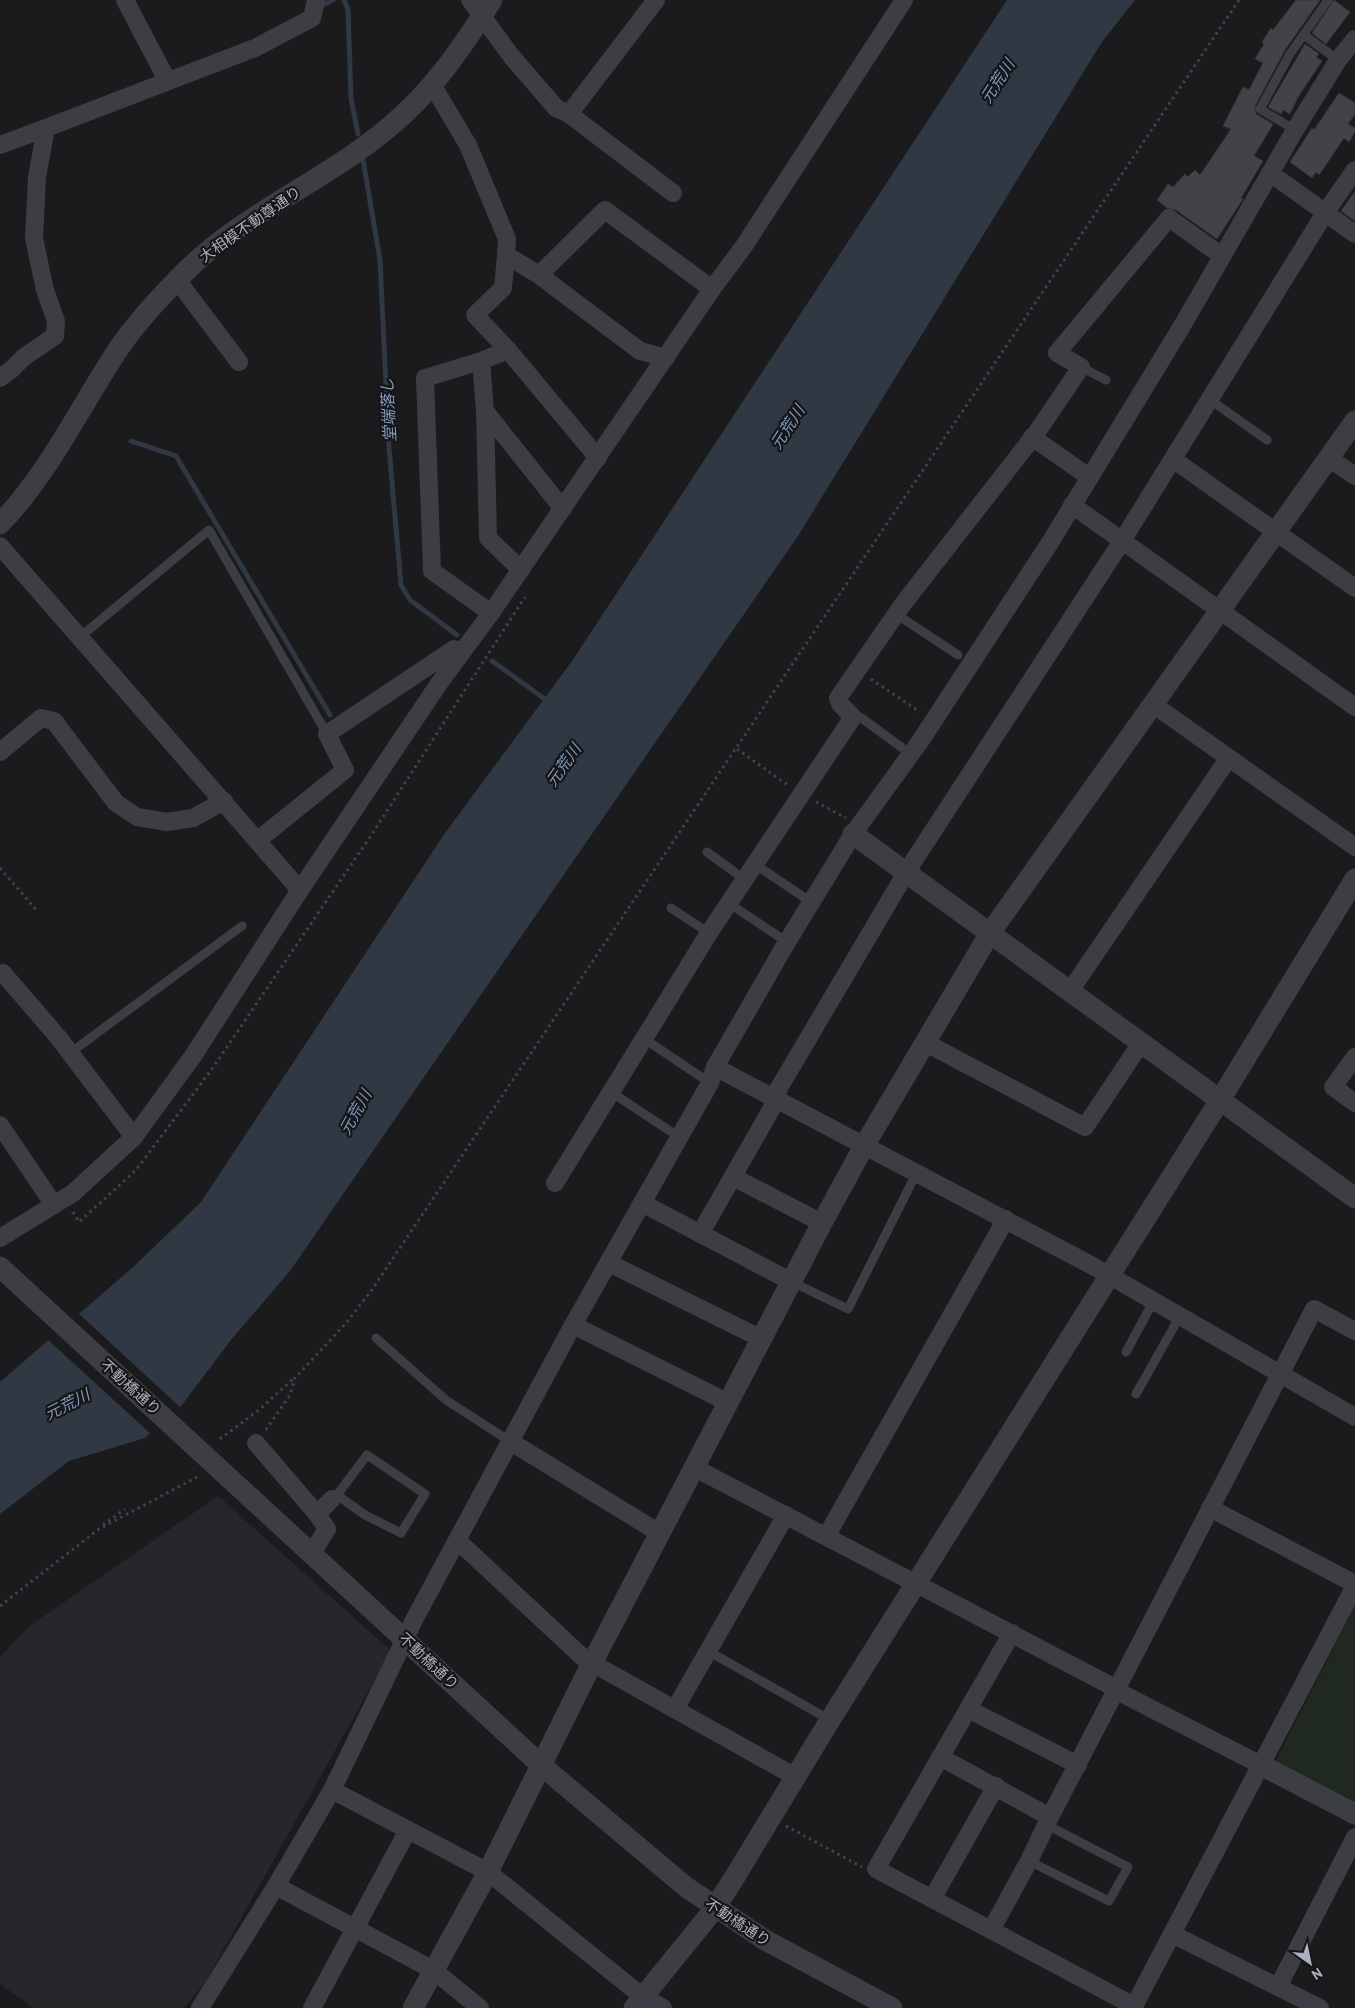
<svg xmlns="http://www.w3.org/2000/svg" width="1355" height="2008" font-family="'PT Sans','Noto Sans JP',sans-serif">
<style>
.built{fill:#27262a}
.green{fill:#1f2922}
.water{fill:#2f3843}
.pier{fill:#1b1a1d}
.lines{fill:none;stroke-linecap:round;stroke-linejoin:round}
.stream{stroke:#2f3843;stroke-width:5}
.building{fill:#424247;stroke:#353439}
.path{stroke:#41424a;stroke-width:3;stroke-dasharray:2.5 4;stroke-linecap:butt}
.service{stroke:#3d3d44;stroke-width:9}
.minor{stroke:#3d3d44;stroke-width:18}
.tertiary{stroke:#3d3d44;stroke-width:21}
.labels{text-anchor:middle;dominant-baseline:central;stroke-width:4.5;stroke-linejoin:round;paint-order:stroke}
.street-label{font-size:15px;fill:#acafbd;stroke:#161518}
.water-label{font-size:16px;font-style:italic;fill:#8199bb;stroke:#161518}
</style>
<rect width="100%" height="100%" fill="#1b1a1d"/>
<polygon class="built" points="218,1496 391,1651 204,1984 184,2008 33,2008 0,1984 0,1657 28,1627"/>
<polygon class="green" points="1355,1606 1355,1803 1275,1762"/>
<polygon class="water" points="1007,0 1135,0 1102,42 798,536 290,1271 231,1340 182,1405 145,1438 69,1461 0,1514 0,1382 132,1268 201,1202 445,833 572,661"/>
<polygon class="pier" points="77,1312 181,1408 152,1435 46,1338"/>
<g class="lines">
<g class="stream">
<polyline points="344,0 348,9 351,98 358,134"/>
<polyline points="319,7 333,0"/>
<polyline points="363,160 380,260 389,448 401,585 410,600 457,635"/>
<polyline points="131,441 176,456 330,715"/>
<polyline points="492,661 549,702"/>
</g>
</g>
<g class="building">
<polygon points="1296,0 1320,0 1285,50 1255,106 1256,114 1273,124 1254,156 1263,161 1241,198 1243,199 1217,239 1176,210 1167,208 1157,200 1168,184 1173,187 1185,174 1188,177 1195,170 1200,175 1231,129 1223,126 1243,87 1249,90 1263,63 1255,59 1264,44 1262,42 1271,28 1273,30"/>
<polygon points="1334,0 1350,12 1326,44 1312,33"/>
<polygon points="1305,44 1319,54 1316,57 1322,61 1298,97 1290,114 1283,110 1281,114 1268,107"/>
<polygon points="1339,93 1355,103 1355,114 1348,124 1355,128 1355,132 1349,142 1344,138 1319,175 1316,172 1312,178 1290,162 1312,128 1314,130"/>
<polygon points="1355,191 1355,221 1341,211"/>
</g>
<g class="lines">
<g class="path">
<polyline points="871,679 920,712"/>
<polyline points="737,749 789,786"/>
<polyline points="816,802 846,818"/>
<polyline points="0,868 38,912"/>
<polyline points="73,1212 79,1222 136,1170 212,1069 372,834 525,597"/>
<polyline points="266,1430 290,1395 295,1378 347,1322 371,1291 1239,0"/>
<polyline points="220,1439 259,1410 294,1378"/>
<polyline points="103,1525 125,1509"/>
<polyline points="0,1606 99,1529 201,1475"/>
<polyline points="786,1826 862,1867"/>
</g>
<g class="service">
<polyline points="1304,35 1338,60"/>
<polyline points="1295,130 1260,109 1290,54 1328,0"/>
<polyline points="1081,367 1106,380"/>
<polyline points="1209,399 1267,440"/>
<polyline points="896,614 958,655"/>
<polyline points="80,637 209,530 327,734"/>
<polyline points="852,715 860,717 901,747"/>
<polyline points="707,852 744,879"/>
<polyline points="756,865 811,902"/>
<polyline points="730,904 787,942"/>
<polyline points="671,908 709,933"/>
<polyline points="643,1038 710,1083"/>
<polyline points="70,1053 242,926"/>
<polyline points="611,1092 679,1137"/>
<polyline points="792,1282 848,1309 916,1174"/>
<polyline points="376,1338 446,1400 511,1442"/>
<polyline points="1126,1352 1153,1302"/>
<polyline points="1136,1394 1180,1316"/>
<polygon points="367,1455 425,1494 401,1533 365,1515 337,1495"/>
<polyline points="708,1651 830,1720"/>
<polyline points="1029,1861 1109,1901 1128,1867 1047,1825"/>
</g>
<g class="minor">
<polyline points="125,0 167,80"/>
<polyline points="470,0 512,57 556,108 569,114 673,193"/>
<polyline points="433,86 468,145 507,239 506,255 539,275 640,351 666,358"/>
<polyline points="569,114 656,0"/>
<polyline points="0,145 46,128"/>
<polyline points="1270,173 1355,234"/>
<polyline points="506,255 503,288 475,315 508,350 598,458"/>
<polyline points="539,275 605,210 712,289"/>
<polyline points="177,280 239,362"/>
<polyline points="508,350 481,361 485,411 488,538 521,570"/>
<polyline points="481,361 425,378 432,571 491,613"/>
<polyline points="0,378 12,369 24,357 55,336 56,321 45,290 34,238 37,177 46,128 255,48 312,18 316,0"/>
<polyline points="485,411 563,509"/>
<polyline points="1032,437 1089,477"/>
<polyline points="1329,458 1355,476"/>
<polyline points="1174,460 1355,588"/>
<polyline points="1072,505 1355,707"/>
<polyline points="0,546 300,890"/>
<polyline points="1154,705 1355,847"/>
<polyline points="0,752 41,718 54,721 116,803 137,817 167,822 193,818 224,801"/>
<polyline points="258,840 345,770 327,734 454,649 462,652"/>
<polyline points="3,973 58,1037 134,1137"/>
<polyline points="1070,991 1228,759"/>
<polyline points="926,1043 1085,1127 1141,1043"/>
<polyline points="1355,1057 1333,1087 1355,1103"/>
<polyline points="715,1067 1091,1265 1355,1417"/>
<polyline points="773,1098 907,871 1122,541 1325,213 1355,170"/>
<polyline points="0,1125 54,1205"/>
<polyline points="733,1177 822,1223"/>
<polyline points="555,1183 709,933 853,717 840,704 838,698 903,604 1037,432 1081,367 1057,353 1169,218 1222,256"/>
<polyline points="642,1203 792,1282"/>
<polyline points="700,1234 777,1099"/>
<polyline points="0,1238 73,1193 134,1137 193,1056 300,890 440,682 491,613 712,289 744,246 904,0"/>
<polyline points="609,1263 762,1339"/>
<polyline points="573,1325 729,1403"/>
<polyline points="511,1442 661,1534"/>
<polyline points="256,1443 317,1514 327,1529 312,1553"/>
<polyline points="695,1468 1117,1689"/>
<polyline points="1210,1508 1355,1584"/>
<polyline points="317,1514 332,1499"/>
<polyline points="827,1535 1006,1219"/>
<polyline points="458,1541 591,1665"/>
<polyline points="1012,1633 876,1869 1134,2006"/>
<polyline points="592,1663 796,1777"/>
<polyline points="1117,1691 1261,1765"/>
<polyline points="675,1709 786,1515"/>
<polyline points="968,1709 1078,1765"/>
<polyline points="940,1757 1050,1817"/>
<polyline points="332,1790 488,1872 643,1997 663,2008"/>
<polyline points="276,1886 433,1970 480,2008"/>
<polyline points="932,1899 996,1786"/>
<polyline points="991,1930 1029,1861 1050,1817 1314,1309 1355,1331"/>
<polyline points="1172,1934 1320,2008"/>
<polyline points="1278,1987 1355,1837"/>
<polyline points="200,2008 276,1886 332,1790 415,1618 573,1325 710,1083 715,1067 787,942 853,834 921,740 1051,541 1182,326 1295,130 1338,60 1355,39"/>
<polyline points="312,2008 408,1830"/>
<polyline points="1133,2008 1355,1586"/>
</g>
<g class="tertiary">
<path d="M0 524C46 476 75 417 110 362 129 330 156 301 182 275 241 214 324 182 388 128 432 92 462 48 492 0"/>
<polyline points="853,834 1355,1198"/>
<polyline points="0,1267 542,1766 686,1887 765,1940 892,2008"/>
<polyline points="1261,1765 1355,1814"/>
<polyline points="413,2008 488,1872 592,1663 822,1223 864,1146 990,933 1355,421"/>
<polyline points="634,2008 715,1908 736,1875 830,1720 1220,1100 1355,879"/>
</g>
</g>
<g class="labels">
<g class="street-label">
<text transform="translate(250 224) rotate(-35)">大相模不動尊通り</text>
<text transform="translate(131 1387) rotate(42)">不動橋通り</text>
<text transform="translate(429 1661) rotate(43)">不動橋通り</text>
<text transform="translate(738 1922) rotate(33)">不動橋通り</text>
</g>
<g class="water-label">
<text transform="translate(997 81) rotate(-57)">元荒川</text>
<text transform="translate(388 410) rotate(-93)">堂端落し</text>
<text transform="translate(787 427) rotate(-57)">元荒川</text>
<text transform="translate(563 765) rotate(-55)">元荒川</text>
<text transform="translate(355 1112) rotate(-61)">元荒川</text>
<text transform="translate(67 1404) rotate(-27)">元荒川</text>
</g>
</g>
<g transform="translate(1310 1963) rotate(147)" stroke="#161518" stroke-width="4" paint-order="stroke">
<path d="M0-4L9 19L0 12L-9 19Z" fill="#acafbd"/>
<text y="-8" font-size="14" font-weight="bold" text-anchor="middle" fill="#acafbd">N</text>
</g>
</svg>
